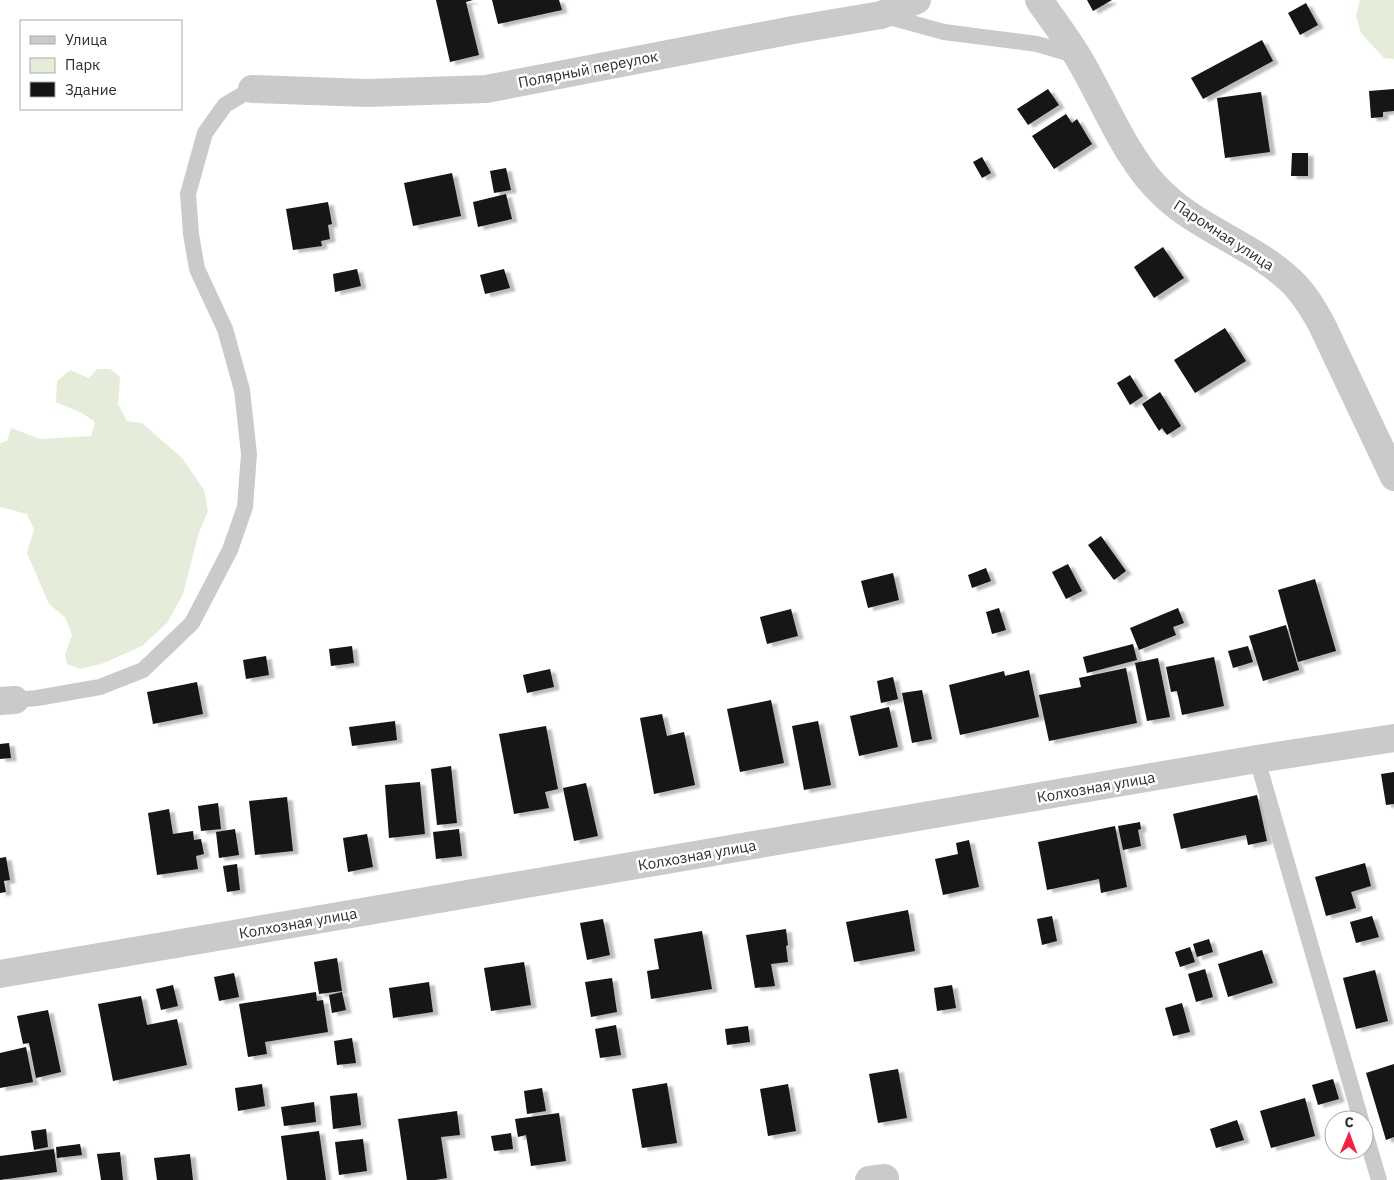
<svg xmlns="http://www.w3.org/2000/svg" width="1394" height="1180" font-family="'IBM Plex Sans',sans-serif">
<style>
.green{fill:#e5ecd9}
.building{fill:#141414;filter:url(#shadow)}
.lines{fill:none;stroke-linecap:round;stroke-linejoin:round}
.service{stroke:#cacaca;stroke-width:16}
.minor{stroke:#cacaca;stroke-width:28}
.labels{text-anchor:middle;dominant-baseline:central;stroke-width:5;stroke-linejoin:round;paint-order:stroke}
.street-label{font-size:15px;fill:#2d2d2d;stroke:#fff}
</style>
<defs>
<filter id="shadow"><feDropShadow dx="5.5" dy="3" stdDeviation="1" flood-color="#0004"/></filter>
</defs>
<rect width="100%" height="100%" fill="#fff"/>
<g class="green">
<polygon points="1360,0 1394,0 1394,59 1384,58 1361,33 1356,16"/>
<polygon points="97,369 110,369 120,377 118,404 127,421 142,423 182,458 204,490 208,511 199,532 183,594 167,623 142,646 104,663 80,669 67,664 65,654 72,635 65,617 49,604 27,553 34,529 27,514 0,507 0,443 7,441 11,428 40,439 91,436 95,422 82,413 56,402 57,381 70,370 89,378"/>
</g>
<g class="building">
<polygon points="436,0 473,0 466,2 479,55 450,62"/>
<polygon points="492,0 559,0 562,10 498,24"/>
<polygon points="1087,0 1112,0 1093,11"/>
<polygon points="1306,3 1318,25 1300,35 1288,13"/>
<polygon points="1262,40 1273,61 1203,99 1191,78"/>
<polygon points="1048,89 1059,105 1028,125 1017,109"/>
<polygon points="1394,89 1394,111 1383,112 1383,117 1371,118 1369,91"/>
<polygon points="1261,92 1270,152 1225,158 1217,98"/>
<polygon points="1066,114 1072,123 1077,119 1092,144 1054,169 1032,136"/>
<polygon points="1292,153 1308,153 1308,176 1291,176"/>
<polygon points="982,157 991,173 982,178 973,162"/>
<polygon points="506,168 511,190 494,193 490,171"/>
<polygon points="452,173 461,216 413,226 404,183"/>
<polygon points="506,194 512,219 478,227 473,202"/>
<polygon points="328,202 332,224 328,225 330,239 321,241 322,246 293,250 286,209"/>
<polygon points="1163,247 1184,278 1154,298 1134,267"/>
<polygon points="357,269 361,286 335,292 333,274"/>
<polygon points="504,269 510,288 485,294 480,275"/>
<polygon points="1225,328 1246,361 1195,393 1174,360"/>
<polygon points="1130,375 1143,396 1130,405 1117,383"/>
<polygon points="1160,392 1181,426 1167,435 1162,428 1159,431 1142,404"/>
<polygon points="1101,536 1126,571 1114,580 1088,545"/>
<polygon points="1068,564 1082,591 1066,599 1052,572"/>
<polygon points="986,568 991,581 972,588 968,575"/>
<polygon points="893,573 899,600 868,608 861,581"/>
<polygon points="1315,579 1336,651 1298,662 1278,590"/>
<polygon points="999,608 1006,630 992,634 986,612"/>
<polygon points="1178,608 1184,623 1173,627 1176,635 1139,650 1130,628"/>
<polygon points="791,609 798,636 767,644 760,617"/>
<polygon points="1286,625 1299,670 1263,681 1249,636"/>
<polygon points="1133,644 1137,660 1087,673 1083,657"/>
<polygon points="352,646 354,663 331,666 329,649"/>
<polygon points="1248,646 1253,662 1233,668 1228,651"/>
<polygon points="266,656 269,675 246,679 243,660"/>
<polygon points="1214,657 1224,706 1182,715 1177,691 1171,692 1166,667"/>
<polygon points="1158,658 1170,717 1147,721 1135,663"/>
<polygon points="1126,668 1137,723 1049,741 1039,695 1081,687 1079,678"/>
<polygon points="550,669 554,687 527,693 523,675"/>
<polygon points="1029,670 1039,717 960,735 949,685 1004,671 1005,676"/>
<polygon points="893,677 898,699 881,703 877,681"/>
<polygon points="197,682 203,714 153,724 147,692"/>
<polygon points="922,690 932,739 912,743 902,693"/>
<polygon points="771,700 784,763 740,772 727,709"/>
<polygon points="889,707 898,747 859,756 850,716"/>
<polygon points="662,714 667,736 684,732 695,785 654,794 640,718"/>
<polygon points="395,721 397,740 352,746 349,727"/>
<polygon points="818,721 831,785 804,790 792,726"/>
<polygon points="546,726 558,789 545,792 549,808 514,814 499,734"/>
<polygon points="9,743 11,758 0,759 0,744"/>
<polygon points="451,766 457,823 437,825 431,769"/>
<polygon points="1394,772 1394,804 1386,805 1381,774"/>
<polygon points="420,782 425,834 389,838 385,785"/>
<polygon points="586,783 598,836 574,841 563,788"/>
<polygon points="1257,795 1267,841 1248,845 1246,835 1181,849 1173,814"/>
<polygon points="287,797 293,851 255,855 249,801"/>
<polygon points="218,803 221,829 201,831 198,806"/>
<polygon points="169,809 173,834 193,831 194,840 201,839 204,854 196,856 198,869 157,875 148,813"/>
<polygon points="1140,822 1141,829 1138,830 1141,846 1123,850 1118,826"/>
<polygon points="1115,826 1127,887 1101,893 1099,879 1047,890 1038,842"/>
<polygon points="235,829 239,855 219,858 216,832"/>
<polygon points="459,829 462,856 436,859 433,832"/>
<polygon points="367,834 373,867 348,872 343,838"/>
<polygon points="969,840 979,887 943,895 935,859 958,854 956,843"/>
<polygon points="6,857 10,880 4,881 6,892 0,893 0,858"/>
<polygon points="1365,863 1371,886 1351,892 1356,908 1326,916 1315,877"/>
<polygon points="237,864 240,890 227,892 223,866"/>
<polygon points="908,910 915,951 854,962 846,922"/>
<polygon points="1052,916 1057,941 1042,945 1037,919"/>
<polygon points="1372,916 1379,937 1356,943 1350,922"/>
<polygon points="603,919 610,955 587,960 580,923"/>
<polygon points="786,929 788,945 786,946 788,962 771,964 775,986 755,988 746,935"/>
<polygon points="702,931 712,989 651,999 647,971 659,969 654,939"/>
<polygon points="1209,939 1213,952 1197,957 1193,944"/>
<polygon points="1190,947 1195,962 1180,967 1175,952"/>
<polygon points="1262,950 1273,983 1228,997 1218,964"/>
<polygon points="337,958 342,991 319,994 314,962"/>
<polygon points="524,962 531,1005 491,1011 484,968"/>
<polygon points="1205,969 1213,997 1196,1002 1188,974"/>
<polygon points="1375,970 1388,1021 1356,1029 1343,978"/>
<polygon points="234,973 239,997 219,1001 214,977"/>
<polygon points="612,978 617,1012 591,1017 585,982"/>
<polygon points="429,982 433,1012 393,1018 389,988"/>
<polygon points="173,985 178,1006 161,1010 156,989"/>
<polygon points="952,985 956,1008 937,1011 934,988"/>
<polygon points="316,992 317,1001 323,1000 328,1032 265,1042 267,1054 248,1057 239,1004"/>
<polygon points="342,992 346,1010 332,1013 329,995"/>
<polygon points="141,996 147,1025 177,1019 187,1065 113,1081 98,1004"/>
<polygon points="1182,1003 1190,1032 1173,1036 1165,1008"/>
<polygon points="48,1010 61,1072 36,1078 29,1043 23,1044 17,1016"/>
<polygon points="616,1025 621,1055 600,1058 595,1029"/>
<polygon points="748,1026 750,1042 727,1045 725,1029"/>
<polygon points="352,1038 356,1063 337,1065 334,1041"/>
<polygon points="26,1047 33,1082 0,1088 0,1053"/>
<polygon points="1394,1064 1394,1137 1386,1140 1366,1073"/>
<polygon points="898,1069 907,1118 878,1123 869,1074"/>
<polygon points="1333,1079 1339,1099 1318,1105 1312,1085"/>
<polygon points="667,1083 677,1143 642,1148 632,1089"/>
<polygon points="262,1084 265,1106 238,1111 235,1088"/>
<polygon points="788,1084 796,1131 768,1136 760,1089"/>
<polygon points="542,1088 546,1111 527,1114 524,1091"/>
<polygon points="357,1093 361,1125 333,1129 330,1096"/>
<polygon points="1305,1098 1315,1136 1271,1148 1260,1111"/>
<polygon points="314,1102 316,1122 284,1126 281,1107"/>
<polygon points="457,1111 460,1135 441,1137 447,1178 435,1180 407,1180 398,1119"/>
<polygon points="559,1113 566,1161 531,1166 526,1135 518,1137 515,1119"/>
<polygon points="1237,1120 1244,1140 1216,1148 1210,1129"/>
<polygon points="46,1129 48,1147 34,1150 31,1131"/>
<polygon points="319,1131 326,1180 287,1180 281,1136"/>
<polygon points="511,1133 513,1149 494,1151 491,1136"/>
<polygon points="363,1139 367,1171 339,1175 335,1142"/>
<polygon points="80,1144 82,1155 57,1158 56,1147"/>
<polygon points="54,1149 57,1172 0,1180 0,1156"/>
<polygon points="120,1152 123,1180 101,1180 97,1154"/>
<polygon points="190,1154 193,1180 157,1180 154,1158"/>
</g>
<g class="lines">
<g class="service">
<polyline points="882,15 944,32 1037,44 1078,56"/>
<polyline points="15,700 37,698 100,687 143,670 192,623 230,550 245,507 249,454 242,390 225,329 197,269 191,234 188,194 205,133 225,105 252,89"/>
<polyline points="1257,759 1361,1120"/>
<polyline points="1364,1129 1379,1180"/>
</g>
<g class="minor">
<path d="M1039 0C1052 19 1066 37 1078 57 1104 100 1127 162 1164 195 1201 230 1252 245 1290 280 1303 292 1312 307 1321 323L1394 477"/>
<polyline points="252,89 367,93 486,89 793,30 881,15 917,0"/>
<polyline points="0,701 15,700"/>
<polyline points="0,974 1257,759 1394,738"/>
<polyline points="869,1180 885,1178"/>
</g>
</g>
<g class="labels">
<g class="street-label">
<text transform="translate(588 69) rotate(-11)">Полярный переулок</text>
<text transform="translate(1224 235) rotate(33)">Паромная улица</text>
<text transform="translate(1096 787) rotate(-10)">Колхозная улица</text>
<text transform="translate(697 855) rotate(-10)">Колхозная улица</text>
<text transform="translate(298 923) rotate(-10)">Колхозная улица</text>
</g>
</g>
<rect x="20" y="20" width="162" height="90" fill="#ffffff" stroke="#ababab"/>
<rect x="30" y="36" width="25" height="8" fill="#cacaca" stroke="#ababab"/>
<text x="65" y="45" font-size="15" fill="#2d2d2d">Улица</text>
<rect x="30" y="58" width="25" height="15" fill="#e5ecd9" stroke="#ababab"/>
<text x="65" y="70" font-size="15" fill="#2d2d2d">Парк</text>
<rect x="30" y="82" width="25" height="15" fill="#141414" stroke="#ababab"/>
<text x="65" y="95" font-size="15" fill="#2d2d2d">Здание</text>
<g transform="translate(1349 1135) rotate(1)"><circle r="24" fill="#ffffff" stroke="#ababab"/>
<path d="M0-4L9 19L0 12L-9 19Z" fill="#f4203f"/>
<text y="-8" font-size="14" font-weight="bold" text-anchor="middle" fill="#2d2d2d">С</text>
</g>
</svg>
